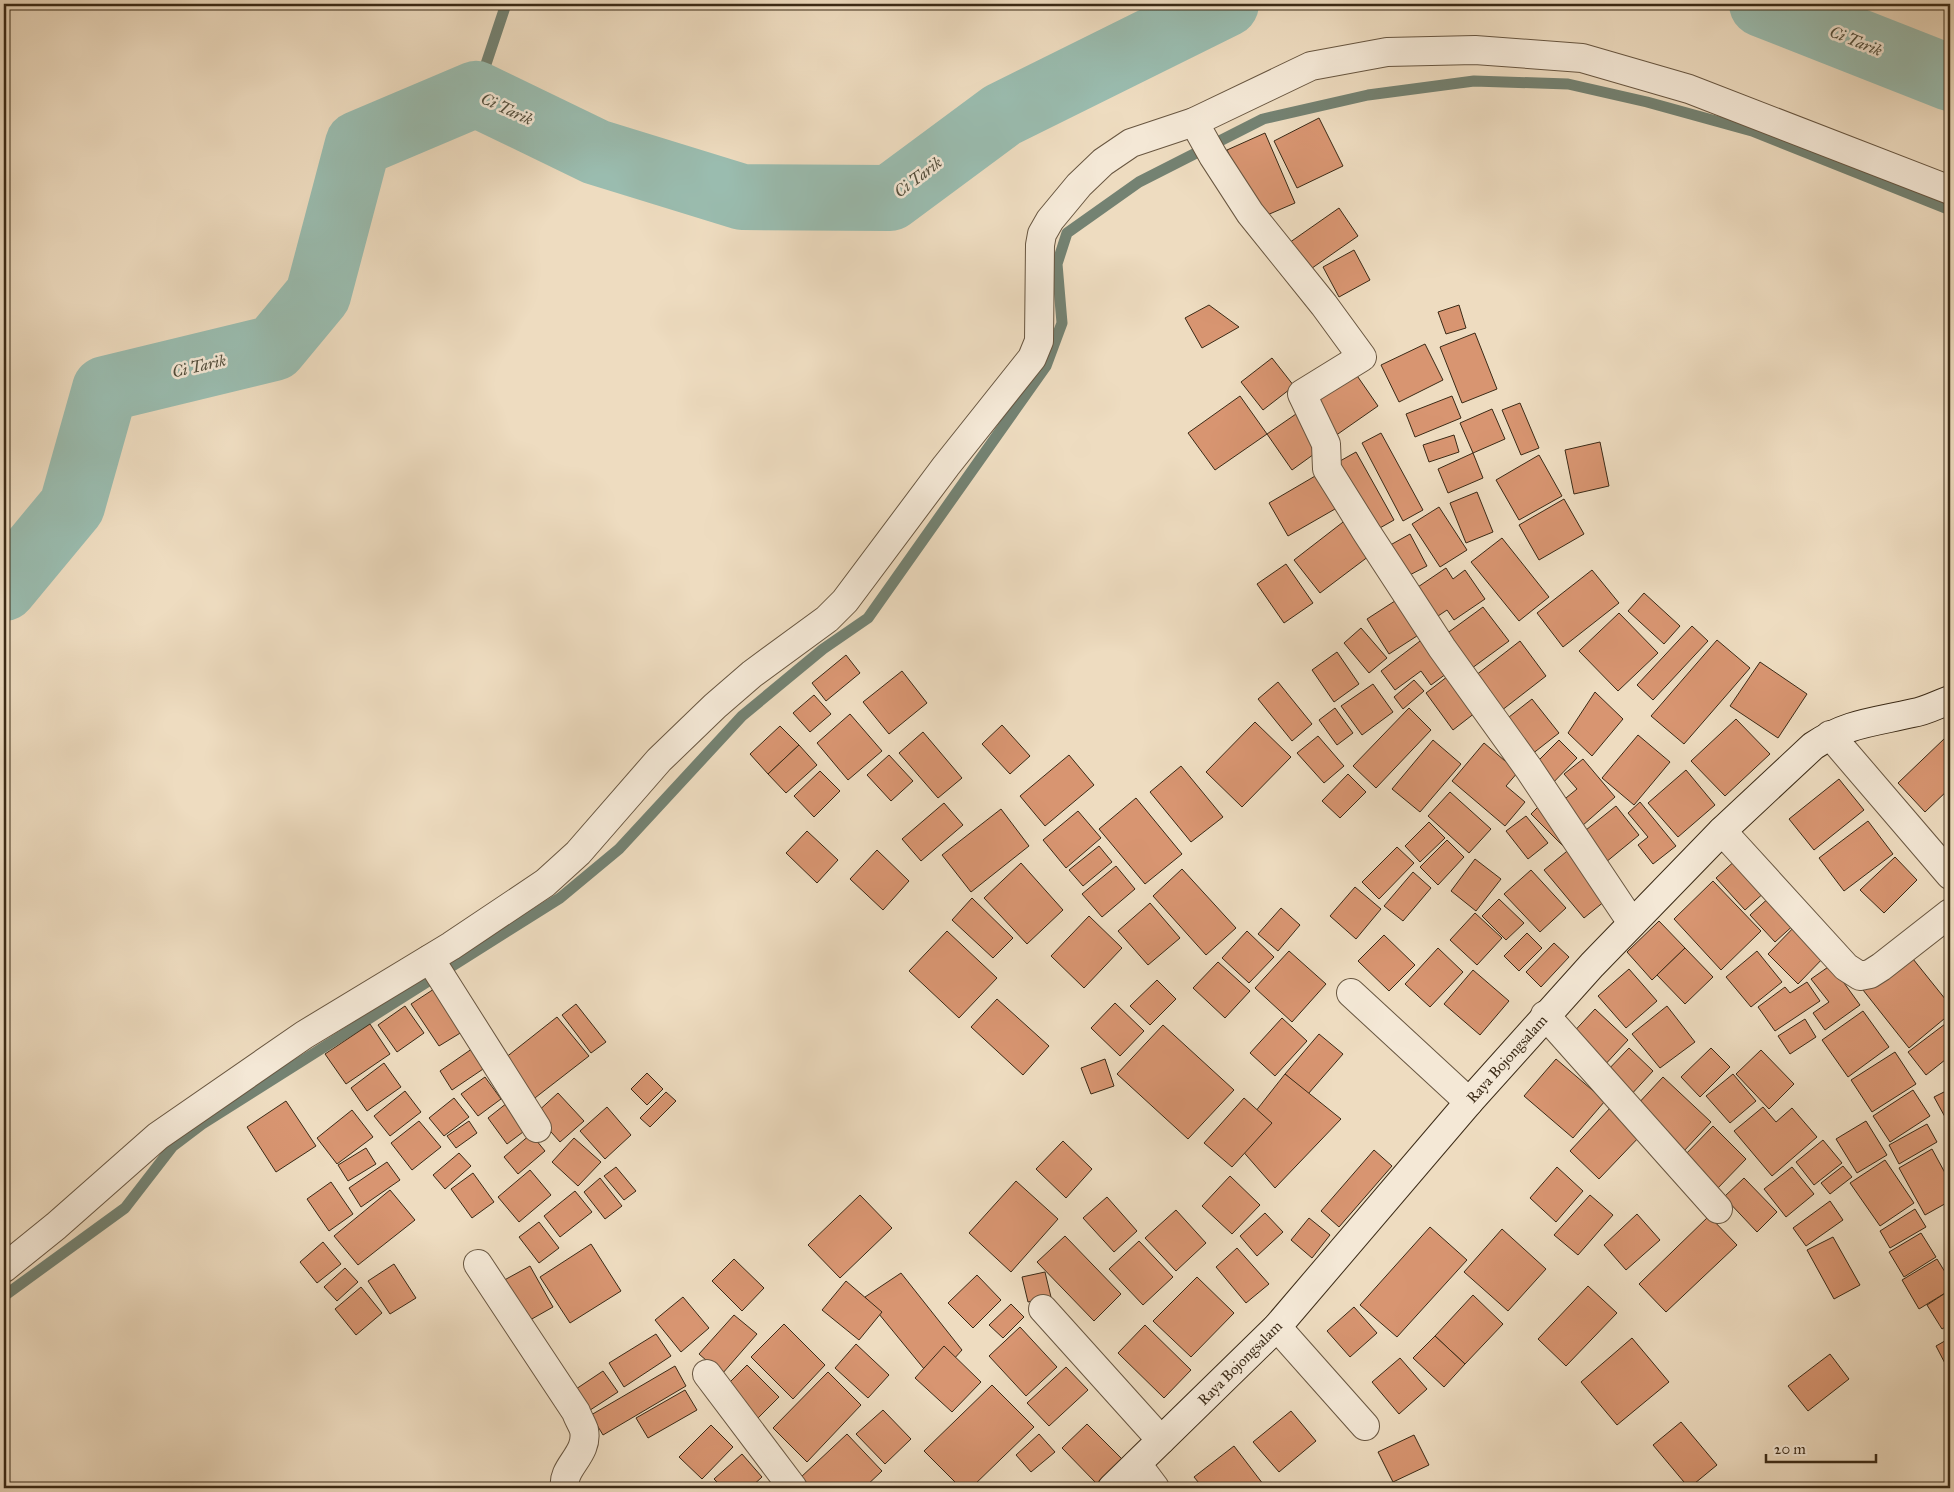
<svg xmlns="http://www.w3.org/2000/svg" width="1954" height="1492" font-family="'IM FELL Great Primer',serif">
<style>
.lines{fill:none;stroke-linecap:round;stroke-linejoin:round}
.stream{stroke:#748272;stroke-width:11}
.river{stroke:#9abcaf;stroke-width:66}
.building{fill:#d89571;stroke:#3b2a16}
.street-casing{stroke:#685640;stroke-width:30}
.secondary-casing{stroke:#3b2a16;stroke-width:30}
.street{stroke:#f4e8d6;stroke-width:28}
.secondary{stroke:#f4e8d6;stroke-width:28}
.labels{text-anchor:middle;dominant-baseline:central;stroke-width:5;stroke-linejoin:round;paint-order:stroke}
.street-label{font-size:15px;fill:#3b2a16;stroke:#f4e8d6}
.water-label{font-size:16px;font-style:italic;fill:#534e3c;stroke:#f4e8d6}
</style>
<rect width="100%" height="100%" fill="#eedcc0"/>
<filter id="stains"><feTurbulence type="fractalNoise" baseFrequency=".004" numOctaves="4"/><feColorMatrix values="0 0 0 0 .2 0 0 0 0 .09 0 0 0 0 .02 0 0 0 .5 -.17"/></filter>
<radialGradient id="worn" r=".72"><stop offset=".6" stop-color="#630" stop-opacity="0"/><stop offset="1" stop-color="#630" stop-opacity=".3"/></radialGradient>
<g class="lines">
<g class="stream">
<polyline points="476,94 506,4"/>
<polyline points="4,1296 125,1208 173,1146 202,1124 560,898 619,849 742,716 823,649 868,618 1046,366 1062,323 1057,264 1067,233 1139,182 1263,119 1368,95 1474,81 1568,84 1647,102 1752,131 1950,210"/>
</g>
<g class="river">
<polyline points="1762,4 1950,78"/>
<polyline points="4,588 72,506 105,389 274,348 318,295 358,144 476,94 596,152 742,197 890,198 1002,115 1226,4"/>
</g>
</g>
<g class="building">
<polygon points="1319,118 1343,166 1297,188 1274,141"/>
<polygon points="1265,133 1295,203 1258,219 1227,150"/>
<polygon points="1339,208 1358,236 1305,273 1286,245"/>
<polygon points="1354,250 1370,280 1339,297 1323,267"/>
<polygon points="1209,305 1239,327 1202,348 1185,318"/>
<polygon points="1459,305 1466,328 1446,334 1438,312"/>
<polygon points="1475,333 1497,389 1462,403 1440,347"/>
<polygon points="1425,344 1443,380 1399,402 1381,365"/>
<polygon points="1272,358 1294,386 1263,410 1241,382"/>
<polygon points="1351,367 1378,406 1335,436 1308,398"/>
<polygon points="1240,396 1267,434 1215,470 1188,433"/>
<polygon points="1452,396 1461,418 1415,437 1406,414"/>
<polygon points="1520,403 1539,448 1521,455 1502,410"/>
<polygon points="1492,409 1505,439 1473,453 1460,423"/>
<polygon points="1296,414 1321,449 1292,470 1267,434"/>
<polygon points="1381,433 1423,510 1403,521 1362,443"/>
<polygon points="1454,435 1459,452 1429,462 1423,445"/>
<polygon points="1600,442 1609,486 1574,494 1565,450"/>
<polygon points="1356,452 1394,520 1371,533 1333,465"/>
<polygon points="1473,453 1483,478 1448,493 1438,469"/>
<polygon points="1539,455 1562,496 1519,520 1496,480"/>
<polygon points="1322,472 1342,505 1288,536 1269,503"/>
<polygon points="1477,492 1493,532 1466,543 1450,503"/>
<polygon points="1564,499 1584,534 1539,560 1519,525"/>
<polygon points="1439,507 1467,550 1440,567 1412,524"/>
<polygon points="1347,519 1373,553 1320,593 1294,560"/>
<polygon points="1410,534 1427,566 1402,579 1385,548"/>
<polygon points="1502,538 1549,597 1519,621 1471,562"/>
<polygon points="1286,564 1313,603 1284,623 1257,584"/>
<polygon points="1446,568 1453,579 1465,570 1485,599 1454,620 1447,610 1432,620 1412,591"/>
<polygon points="1592,570 1619,603 1563,647 1537,613"/>
<polygon points="1644,593 1680,626 1664,644 1628,611"/>
<polygon points="1398,599 1420,634 1389,654 1367,619"/>
<polygon points="1483,607 1509,641 1468,671 1442,637"/>
<polygon points="1619,613 1658,653 1618,691 1579,651"/>
<polygon points="1692,626 1708,641 1653,700 1637,685"/>
<polygon points="1361,628 1387,658 1369,673 1344,643"/>
<polygon points="1424,638 1450,671 1431,685 1421,671 1395,690 1381,671"/>
<polygon points="1717,640 1750,668 1684,744 1651,716"/>
<polygon points="1520,641 1546,676 1497,714 1471,679"/>
<polygon points="1337,652 1359,684 1334,702 1312,670"/>
<polygon points="846,655 860,673 826,701 812,683"/>
<polygon points="1760,662 1807,694 1778,738 1730,706"/>
<polygon points="902,671 927,703 889,734 863,702"/>
<polygon points="1452,673 1480,709 1453,730 1426,693"/>
<polygon points="1414,680 1424,691 1403,709 1394,697"/>
<polygon points="1278,682 1312,724 1292,741 1258,699"/>
<polygon points="1373,684 1393,712 1362,735 1341,706"/>
<polygon points="1595,692 1623,719 1592,756 1568,733"/>
<polygon points="814,695 831,714 810,732 793,713"/>
<polygon points="1532,699 1559,733 1527,758 1500,724"/>
<polygon points="1335,708 1353,733 1337,745 1319,720"/>
<polygon points="1409,708 1431,730 1376,788 1353,766"/>
<polygon points="850,714 882,751 848,780 817,743"/>
<polygon points="1736,719 1770,754 1725,796 1691,761"/>
<polygon points="1255,722 1291,757 1242,807 1206,772"/>
<polygon points="1002,725 1030,756 1010,774 982,744"/>
<polygon points="780,726 799,745 768,774 750,754"/>
<polygon points="923,732 962,778 938,798 899,753"/>
<polygon points="1638,735 1670,762 1634,805 1602,778"/>
<polygon points="1318,736 1344,766 1324,783 1297,753"/>
<polygon points="1945,738 1950,743 1950,788 1925,812 1898,783"/>
<polygon points="1433,740 1461,764 1420,812 1392,789"/>
<polygon points="1559,740 1577,758 1546,790 1527,772"/>
<polygon points="1484,743 1518,772 1506,786 1525,802 1505,826 1452,781"/>
<polygon points="799,745 817,765 786,793 768,774"/>
<polygon points="889,755 913,781 891,801 867,775"/>
<polygon points="1069,755 1094,785 1045,826 1020,796"/>
<polygon points="1583,759 1615,797 1582,826 1561,802 1577,789 1564,774"/>
<polygon points="1181,766 1223,817 1191,842 1150,792"/>
<polygon points="1686,770 1715,805 1678,837 1648,803"/>
<polygon points="820,771 840,791 814,817 794,796"/>
<polygon points="1348,774 1366,792 1340,818 1322,801"/>
<polygon points="1839,779 1864,810 1814,850 1789,819"/>
<polygon points="1450,792 1491,829 1469,853 1428,816"/>
<polygon points="1136,798 1182,854 1145,884 1099,829"/>
<polygon points="1546,799 1579,833 1564,847 1531,814"/>
<polygon points="1640,802 1676,846 1653,864 1638,845 1648,837 1628,813"/>
<polygon points="944,803 963,825 921,861 902,839"/>
<polygon points="1616,806 1639,835 1600,867 1576,838"/>
<polygon points="1001,809 1029,846 971,892 942,855"/>
<polygon points="1078,811 1101,838 1066,868 1043,840"/>
<polygon points="1526,816 1548,843 1528,859 1506,831"/>
<polygon points="1868,821 1893,854 1844,891 1819,858"/>
<polygon points="1429,822 1445,838 1420,862 1405,846"/>
<polygon points="807,831 838,860 817,883 786,853"/>
<polygon points="1447,840 1464,857 1438,885 1420,867"/>
<polygon points="1577,843 1616,892 1584,918 1544,870"/>
<polygon points="1099,846 1112,862 1083,886 1069,870"/>
<polygon points="1397,847 1414,863 1379,899 1362,882"/>
<polygon points="877,850 909,881 883,910 850,879"/>
<polygon points="1895,857 1917,880 1884,913 1860,890"/>
<polygon points="1738,858 1767,890 1745,910 1716,878"/>
<polygon points="1475,859 1501,879 1476,911 1451,891"/>
<polygon points="1021,863 1063,910 1027,944 984,898"/>
<polygon points="1116,866 1135,889 1102,917 1082,894"/>
<polygon points="1182,869 1236,928 1206,955 1153,896"/>
<polygon points="1531,870 1566,908 1540,932 1504,894"/>
<polygon points="1413,872 1431,888 1403,921 1384,906"/>
<polygon points="1713,881 1761,931 1721,970 1674,919"/>
<polygon points="1355,887 1381,909 1356,939 1330,916"/>
<polygon points="1772,895 1797,922 1775,942 1750,915"/>
<polygon points="972,898 1013,938 993,958 952,920"/>
<polygon points="1499,899 1524,923 1506,940 1482,916"/>
<polygon points="1150,903 1180,938 1148,965 1118,931"/>
<polygon points="1281,908 1300,925 1278,951 1258,934"/>
<polygon points="1475,913 1502,938 1477,965 1450,940"/>
<polygon points="1089,916 1122,948 1084,988 1051,956"/>
<polygon points="1659,921 1685,948 1652,980 1627,952"/>
<polygon points="1798,923 1828,953 1798,984 1768,954"/>
<polygon points="947,931 997,978 959,1018 909,971"/>
<polygon points="1247,931 1274,957 1249,983 1222,958"/>
<polygon points="1527,933 1542,948 1519,971 1504,956"/>
<polygon points="1384,935 1415,965 1389,991 1358,961"/>
<polygon points="1554,943 1569,957 1541,987 1526,972"/>
<polygon points="1438,948 1463,972 1430,1007 1405,984"/>
<polygon points="1685,948 1713,977 1685,1004 1657,975"/>
<polygon points="1289,951 1326,984 1292,1022 1255,988"/>
<polygon points="1757,951 1782,982 1751,1007 1726,977"/>
<polygon points="1909,954 1950,1005 1950,1014 1909,1048 1863,990"/>
<polygon points="1218,962 1250,991 1225,1018 1193,988"/>
<polygon points="1831,965 1860,1005 1825,1030 1813,1013 1829,1002 1811,979"/>
<polygon points="1629,969 1657,1001 1626,1028 1598,996"/>
<polygon points="1473,970 1509,1001 1480,1035 1444,1004"/>
<polygon points="1157,980 1176,999 1150,1025 1130,1006"/>
<polygon points="1807,982 1820,1001 1775,1031 1758,1007 1785,987 1790,993"/>
<polygon points="434,989 462,1032 439,1046 411,1004"/>
<polygon points="997,999 1049,1046 1023,1075 971,1027"/>
<polygon points="1115,1003 1144,1031 1120,1056 1091,1028"/>
<polygon points="576,1004 606,1042 591,1053 562,1015"/>
<polygon points="405,1006 424,1033 397,1052 378,1025"/>
<polygon points="1667,1006 1695,1042 1660,1068 1632,1034"/>
<polygon points="1595,1009 1628,1040 1601,1069 1568,1038"/>
<polygon points="1863,1011 1889,1047 1848,1077 1822,1040"/>
<polygon points="557,1017 589,1056 531,1101 500,1062"/>
<polygon points="1282,1018 1307,1041 1275,1076 1250,1053"/>
<polygon points="1805,1019 1816,1037 1790,1054 1778,1036"/>
<polygon points="1949,1021 1950,1022 1950,1056 1926,1075 1908,1052"/>
<polygon points="370,1024 390,1054 346,1084 325,1054"/>
<polygon points="1163,1025 1234,1090 1188,1139 1117,1074"/>
<polygon points="1319,1034 1343,1054 1308,1094 1285,1074"/>
<polygon points="476,1046 489,1065 452,1090 440,1071"/>
<polygon points="1629,1048 1653,1071 1628,1098 1604,1074"/>
<polygon points="1711,1048 1730,1067 1700,1097 1681,1077"/>
<polygon points="1761,1050 1794,1084 1769,1109 1736,1074"/>
<polygon points="1895,1052 1916,1084 1872,1112 1851,1080"/>
<polygon points="1105,1059 1114,1086 1091,1094 1081,1068"/>
<polygon points="1556,1059 1605,1101 1573,1138 1524,1096"/>
<polygon points="384,1063 401,1087 367,1111 351,1088"/>
<polygon points="647,1073 663,1089 647,1105 631,1089"/>
<polygon points="1285,1074 1341,1119 1275,1188 1233,1140"/>
<polygon points="1733,1074 1756,1101 1730,1123 1706,1096"/>
<polygon points="485,1077 501,1099 478,1116 461,1094"/>
<polygon points="1663,1077 1711,1122 1683,1152 1635,1107"/>
<polygon points="1950,1089 1950,1126 1934,1097"/>
<polygon points="1913,1090 1930,1116 1890,1142 1873,1116"/>
<polygon points="405,1091 421,1112 390,1136 374,1116"/>
<polygon points="666,1092 676,1101 650,1127 640,1118"/>
<polygon points="558,1093 584,1121 560,1142 535,1114"/>
<polygon points="454,1098 469,1117 444,1136 429,1118"/>
<polygon points="1244,1098 1272,1123 1232,1167 1204,1143"/>
<polygon points="286,1101 316,1146 276,1172 247,1127"/>
<polygon points="507,1103 527,1129 507,1144 488,1118"/>
<polygon points="1612,1106 1642,1134 1599,1179 1570,1151"/>
<polygon points="607,1107 631,1135 605,1159 580,1131"/>
<polygon points="1763,1107 1776,1122 1792,1108 1817,1137 1772,1176 1734,1131"/>
<polygon points="352,1110 373,1137 337,1164 317,1138"/>
<polygon points="419,1121 441,1147 412,1170 391,1143"/>
<polygon points="469,1121 477,1133 456,1148 447,1136"/>
<polygon points="1866,1121 1887,1155 1857,1173 1836,1139"/>
<polygon points="1927,1124 1937,1142 1899,1164 1889,1145"/>
<polygon points="1713,1126 1746,1159 1715,1191 1682,1158"/>
<polygon points="531,1134 545,1151 518,1174 504,1157"/>
<polygon points="574,1138 601,1162 578,1186 552,1162"/>
<polygon points="1823,1140 1842,1163 1814,1185 1796,1162"/>
<polygon points="1063,1141 1092,1169 1066,1198 1036,1169"/>
<polygon points="366,1148 376,1164 348,1181 338,1165"/>
<polygon points="1932,1149 1950,1182 1950,1201 1925,1215 1899,1168"/>
<polygon points="1374,1150 1392,1166 1339,1227 1321,1211"/>
<polygon points="459,1153 471,1166 445,1189 433,1175"/>
<polygon points="1885,1160 1914,1203 1880,1226 1850,1183"/>
<polygon points="387,1162 400,1180 361,1207 349,1188"/>
<polygon points="1843,1166 1852,1177 1830,1194 1821,1183"/>
<polygon points="616,1167 636,1191 624,1200 604,1176"/>
<polygon points="1557,1167 1583,1191 1556,1222 1530,1198"/>
<polygon points="1792,1167 1814,1194 1786,1217 1764,1189"/>
<polygon points="530,1170 551,1195 519,1222 498,1197"/>
<polygon points="473,1173 494,1202 472,1218 451,1189"/>
<polygon points="1230,1176 1260,1205 1232,1234 1202,1206"/>
<polygon points="600,1178 622,1206 605,1219 584,1192"/>
<polygon points="1744,1178 1777,1212 1757,1232 1724,1197"/>
<polygon points="1016,1181 1058,1219 1011,1272 969,1233"/>
<polygon points="331,1182 353,1214 329,1231 307,1199"/>
<polygon points="390,1190 415,1220 358,1265 334,1236"/>
<polygon points="575,1191 592,1212 560,1237 544,1216"/>
<polygon points="860,1195 892,1228 840,1278 808,1245"/>
<polygon points="1590,1195 1613,1215 1578,1255 1554,1235"/>
<polygon points="1107,1197 1137,1231 1114,1252 1083,1218"/>
<polygon points="1830,1201 1843,1220 1806,1246 1793,1228"/>
<polygon points="1915,1209 1926,1227 1890,1248 1880,1231"/>
<polygon points="1176,1210 1206,1243 1176,1271 1145,1238"/>
<polygon points="1265,1213 1283,1232 1257,1256 1240,1236"/>
<polygon points="1637,1214 1660,1240 1626,1270 1604,1245"/>
<polygon points="1709,1216 1737,1245 1666,1312 1639,1284"/>
<polygon points="1309,1218 1330,1235 1312,1258 1291,1240"/>
<polygon points="539,1222 559,1248 539,1263 519,1237"/>
<polygon points="1430,1227 1467,1260 1397,1337 1360,1305"/>
<polygon points="1502,1229 1546,1269 1508,1311 1464,1272"/>
<polygon points="1921,1233 1936,1257 1904,1277 1889,1252"/>
<polygon points="1065,1236 1121,1294 1094,1321 1037,1262"/>
<polygon points="1833,1237 1860,1285 1834,1299 1807,1250"/>
<polygon points="1139,1241 1173,1277 1143,1305 1109,1269"/>
<polygon points="323,1242 341,1264 317,1283 300,1262"/>
<polygon points="591,1244 621,1291 570,1323 540,1277"/>
<polygon points="1237,1248 1269,1284 1246,1303 1216,1267"/>
<polygon points="734,1259 764,1288 742,1311 712,1281"/>
<polygon points="1937,1259 1950,1280 1950,1290 1919,1309 1902,1280"/>
<polygon points="394,1264 416,1298 390,1314 368,1281"/>
<polygon points="530,1266 553,1307 523,1324 499,1283"/>
<polygon points="345,1268 358,1282 337,1301 324,1287"/>
<polygon points="1045,1272 1051,1297 1028,1302 1022,1277"/>
<polygon points="901,1273 962,1350 934,1381 865,1297"/>
<polygon points="977,1275 1001,1300 973,1328 948,1303"/>
<polygon points="1197,1277 1234,1313 1191,1357 1153,1321"/>
<polygon points="846,1281 882,1312 859,1340 822,1310"/>
<polygon points="1588,1286 1617,1313 1566,1366 1538,1339"/>
<polygon points="361,1287 382,1313 356,1335 335,1309"/>
<polygon points="1950,1290 1950,1324 1942,1329 1927,1305"/>
<polygon points="1473,1295 1503,1324 1465,1364 1435,1336"/>
<polygon points="683,1297 709,1328 681,1352 655,1320"/>
<polygon points="1011,1304 1024,1317 1003,1338 989,1325"/>
<polygon points="1354,1307 1377,1333 1350,1357 1327,1331"/>
<polygon points="734,1315 757,1334 722,1374 699,1354"/>
<polygon points="784,1324 825,1365 793,1399 751,1357"/>
<polygon points="1145,1325 1191,1370 1164,1398 1118,1353"/>
<polygon points="1020,1327 1057,1367 1026,1396 989,1356"/>
<polygon points="656,1334 671,1356 624,1387 609,1363"/>
<polygon points="1435,1336 1465,1364 1444,1387 1413,1358"/>
<polygon points="1632,1338 1669,1382 1617,1425 1581,1382"/>
<polygon points="1950,1338 1950,1373 1936,1346"/>
<polygon points="856,1344 889,1375 868,1398 835,1368"/>
<polygon points="944,1346 981,1382 952,1412 915,1378"/>
<polygon points="1830,1354 1849,1379 1808,1411 1788,1386"/>
<polygon points="1400,1358 1427,1389 1399,1414 1372,1382"/>
<polygon points="747,1365 779,1397 753,1423 721,1391"/>
<polygon points="675,1366 686,1386 603,1435 591,1415"/>
<polygon points="1066,1367 1088,1390 1049,1426 1027,1403"/>
<polygon points="603,1371 618,1392 584,1414 570,1393"/>
<polygon points="828,1372 861,1405 807,1462 773,1428"/>
<polygon points="992,1385 1034,1427 971,1488 961,1488 924,1451"/>
<polygon points="685,1390 697,1410 648,1438 636,1418"/>
<polygon points="883,1410 911,1439 885,1464 856,1434"/>
<polygon points="1291,1411 1316,1441 1279,1472 1253,1442"/>
<polygon points="1681,1422 1717,1465 1689,1488 1653,1445"/>
<polygon points="1087,1424 1122,1459 1097,1484 1062,1448"/>
<polygon points="711,1425 733,1447 702,1479 679,1457"/>
<polygon points="847,1434 882,1471 864,1488 809,1488 800,1478"/>
<polygon points="1039,1434 1055,1452 1031,1472 1016,1455"/>
<polygon points="1414,1435 1429,1465 1393,1482 1378,1452"/>
<polygon points="1234,1446 1263,1484 1257,1488 1203,1488 1194,1477"/>
<polygon points="742,1454 762,1477 750,1488 723,1488 714,1479"/>
</g>
<g class="lines">
<g class="street-casing">
<g id="street">
<polyline points="1194,122 1213,156 1250,213 1324,305 1362,357 1302,394 1326,444 1327,469 1367,533 1442,648 1529,769 1632,923"/>
<polyline points="1830,735 1950,875"/>
<polyline points="1722,831 1846,967 1860,976 1870,974 1881,967 1950,913"/>
<polyline points="430,959 537,1128"/>
<polyline points="1351,993 1469,1102"/>
<polyline points="1545,1015 1718,1209"/>
<path d="M478 1264 576 1412C578 1418 582 1424 584 1430 589 1455 561 1467 565 1488"/>
<polyline points="4,1268 56,1226 158,1136 304,1035 451,946 545,883 578,853 659,760 715,706 752,674 827,619 845,601 946,466 1032,358 1039,341 1040,245 1042,234 1050,220 1079,185 1103,162 1131,143 1194,122 1311,66 1387,52 1475,50 1582,58 1689,89 1950,190"/>
<polyline points="1043,1309 1161,1440"/>
<polyline points="1277,1327 1365,1426"/>
<polyline points="707,1374 793,1488"/>
<polyline points="1137,1464 1155,1488"/>
</g>
</g>
<g class="secondary-casing">
<path id="secondary" d="M1112 1488 1277 1327 1469 1102 1592 965 1722 831 1813 746C1847 723 1875 722 1913 713 1926 711 1938 704 1950 700"/>
</g>
<use href="#street" class="street"/>
<use href="#secondary" class="secondary"/>
</g>
<g class="labels">
<g class="street-label">
<text transform="translate(1507 1059) rotate(-48)">Raya Bojongsalam</text>
<text transform="translate(1240 1363) rotate(-45)">Raya Bojongsalam</text>
</g>
<g class="water-label">
<text transform="translate(1856 41) rotate(22)">Ci Tarik</text>
<text transform="translate(507 109) rotate(25)">Ci Tarik</text>
<text transform="translate(918 177) rotate(-37)">Ci Tarik</text>
<text transform="translate(199 366) rotate(-13)">Ci Tarik</text>
</g>
</g>
<rect width="1954" height="1492" fill="none" stroke="#eedcc0" stroke-width="20"/>
<rect x="5" y="5" width="1944" height="1482" fill="none" stroke="#3b2a16" stroke-width="2.5"/>
<rect x="10" y="10" width="1934" height="1472" fill="none" stroke="#3b2a16"/>
<path d="M1766 1454v8h110v-8" fill="none" stroke="#3b2a16" stroke-width="2.5"/>
<text x="1774" y="1454" font-size="15" fill="#3b2a16" stroke="#f4e8d6" stroke-width="4" paint-order="stroke">20 m</text>
<rect width="100%" height="100%" filter="url(#stains)"/>
<rect width="100%" height="100%" fill="url(#worn)"/>
</svg>
